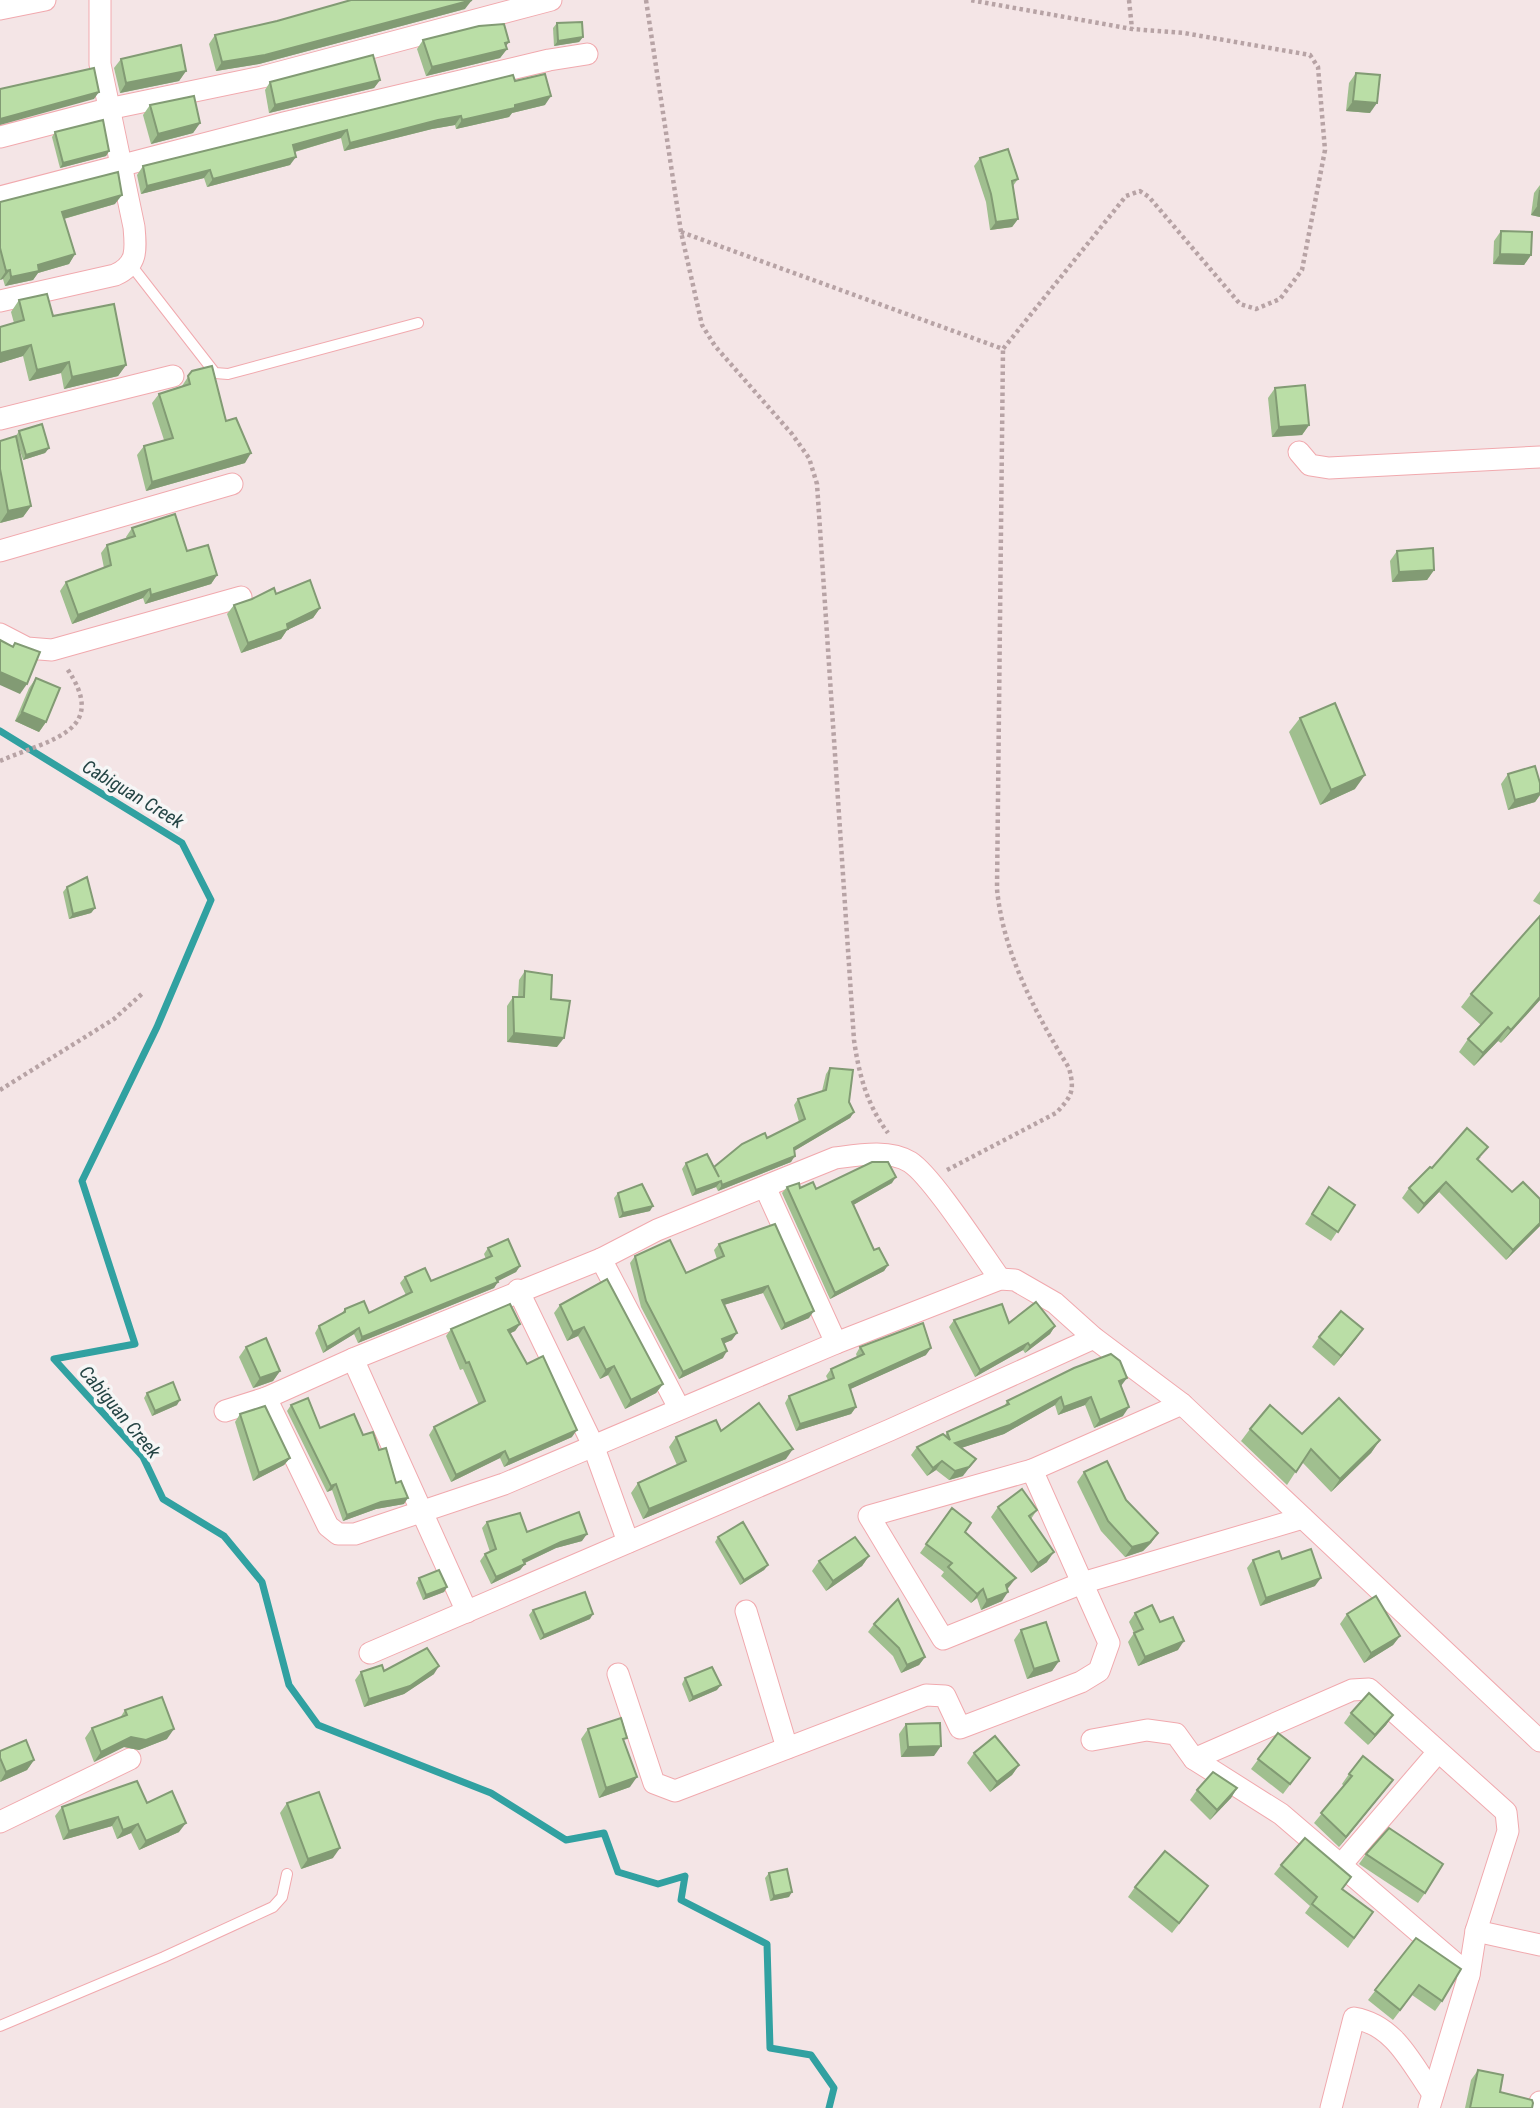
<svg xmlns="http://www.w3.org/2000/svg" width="1540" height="2108" font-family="'Roboto Condensed',sans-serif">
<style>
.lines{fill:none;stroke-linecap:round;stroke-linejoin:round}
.stream{stroke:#31a1a1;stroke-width:7}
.lane-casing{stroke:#f1a9ae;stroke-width:12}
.street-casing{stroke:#f1a9ae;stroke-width:23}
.path{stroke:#b7a3a5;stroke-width:4.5;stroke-dasharray:3.5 3.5;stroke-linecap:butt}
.lane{stroke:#fff;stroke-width:10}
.street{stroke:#fff;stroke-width:21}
.wall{fill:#a0bf8f}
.shaded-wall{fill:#829b74}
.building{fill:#badea6;stroke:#829b74;stroke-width:2}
.labels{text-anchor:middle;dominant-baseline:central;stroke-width:7;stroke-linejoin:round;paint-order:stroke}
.water-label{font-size:19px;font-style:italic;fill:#254545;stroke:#f6f6f6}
</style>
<rect width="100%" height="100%" fill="#f4e5e6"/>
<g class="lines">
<polyline class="stream" points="0,731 182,843 211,900 157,1027 82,1181 135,1344 54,1359 143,1457 163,1499 224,1536 262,1582 289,1685 318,1725 491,1793 566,1840 604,1833 618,1872 658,1884 685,1876 681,1900 767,1944 770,2048 811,2055 834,2088 829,2108"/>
<g class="lane-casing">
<g id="lane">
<polyline points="131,265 215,373 228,374 418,323"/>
<polyline points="0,2026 164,1957 273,1907 282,1897 287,1874"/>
</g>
</g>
<g class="street-casing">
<g id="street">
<polyline points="0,9 45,0"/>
<polyline points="0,137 108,109 262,77 551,0"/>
<polyline points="0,197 284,123 549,60 587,54"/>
<path d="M0 301 115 275C138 265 136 249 134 227L100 64V0"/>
<polyline points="0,419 173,376"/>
<polyline points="1299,452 1310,465 1329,468 1540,457"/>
<polyline points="0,551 232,484"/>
<polyline points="0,634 27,648 52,650 241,597"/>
<polyline points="765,1187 836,1343"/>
<polyline points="601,1259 679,1408"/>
<polyline points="518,1290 593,1445 628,1542"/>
<polyline points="266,1398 328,1526 338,1534 355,1534 504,1484 836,1343 1000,1279 1015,1280 1055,1303 1094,1338 1182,1404 1540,1741"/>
<polyline points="1182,1404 1032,1470 869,1516 943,1639 1082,1583 1303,1518"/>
<polyline points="225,1411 266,1398 353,1359"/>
<polyline points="746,1611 787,1748"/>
<path d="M467 1612 353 1359 601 1259 657 1230 835 1158C858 1155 889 1149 910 1162 932 1176 982 1254 1000 1279"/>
<polyline points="370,1653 890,1430 1094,1338"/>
<polyline points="618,1674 654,1783 675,1791 926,1695 945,1696 960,1728 1081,1682 1099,1671 1109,1643 1032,1470"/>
<polyline points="1092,1740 1147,1730 1176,1734 1194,1759 1281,1814 1469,1975"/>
<polyline points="1194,1759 1352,1690 1369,1689 1506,1812 1508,1831 1476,1931 1469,1975 1429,2108"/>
<polyline points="0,1822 130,1759"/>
<polyline points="1340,1866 1438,1752"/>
<polyline points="1476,1931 1540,1945"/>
<path d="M1331 2108 1354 2018C1395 2025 1411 2063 1433 2094"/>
<polyline points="1538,2108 1540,2102"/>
</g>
</g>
<g class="path">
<path d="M646 0 681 232 702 325 715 346 792 434 809 458 817 484 854 1040C859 1075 867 1105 888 1133"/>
<polyline points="1129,0 1132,29"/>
<polyline points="681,232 1003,349 1126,196 1140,191 1149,197 1240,304 1256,309 1280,299 1302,270 1325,150 1318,67 1310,55 1184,33 1132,29 970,0"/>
<path d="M0 761C50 739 111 732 66 667"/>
<polyline points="0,1090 114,1019 144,992"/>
<path d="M947 1170 1056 1113C1072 1096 1075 1091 1069 1068 1036 1014 1003 953 997 889L1003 349"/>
</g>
<use href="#lane" class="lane"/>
<use href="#street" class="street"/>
</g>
<g class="wall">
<polygon points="465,9 259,64 216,71 209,44 215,35"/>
<polygon points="557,23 583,37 579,42 554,46 553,28"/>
<polygon points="423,40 506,46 507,49 500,58 426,76 417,49"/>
<polygon points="121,59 186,71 179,81 120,93 114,68"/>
<polygon points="1356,73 1370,113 1346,111 1349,83"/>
<polygon points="380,80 374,88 269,113 265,90 270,82"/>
<polygon points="515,81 545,105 512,113 509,117 456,129 455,125 432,129 344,151 341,138 295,152 290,165 207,187 204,178 141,194 137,175 143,166"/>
<polygon points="150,105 200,123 193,133 151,144 143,115"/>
<polygon points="55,132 109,151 106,156 60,168 52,137"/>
<polygon points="980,158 1018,179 1013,186 1018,219 1012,227 990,230 986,202 974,166"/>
<polygon points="1540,185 1540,217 1531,215 1534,193"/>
<polygon points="0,202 115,204 64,219 75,254 69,264 38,273 33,280 5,286 3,279 0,280"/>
<polygon points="1501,231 1531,255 1524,265 1493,264 1494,241"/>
<polygon points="19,300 53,316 126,365 118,376 64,389 61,373 29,381 23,356 0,363 0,327 14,323 11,312"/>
<polygon points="192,371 226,421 245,463 146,491 137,455 144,446 164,440 152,403 159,394 182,386"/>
<polygon points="1275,388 1309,425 1302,435 1272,437 1268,398"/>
<polygon points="19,431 49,448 45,453 23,460 18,444 31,506 23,517 0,523 0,441 16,436"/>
<polygon points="132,528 187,551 217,575 211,584 145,604 143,598 72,624 60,591 66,582 104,568 101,553 107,545 127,539 126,537"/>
<polygon points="1397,551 1434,570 1427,580 1392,582 1390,561"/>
<polygon points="234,605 320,608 313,618 287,630 281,639 241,653 227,614"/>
<polygon points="36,678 46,722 39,732 15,721 29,688"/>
<polygon points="1300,718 1355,789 1320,805 1289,732"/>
<polygon points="1508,774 1540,783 1540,795 1535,802 1508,810 1501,784"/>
<polygon points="67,887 95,908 91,913 69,919 63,892"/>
<polygon points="1540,891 1540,905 1533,901"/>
<polygon points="1540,916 1540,1000 1501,1043 1498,1041 1474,1066 1459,1052 1468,1039 1481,1025 1461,1007 1471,994"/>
<polygon points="525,971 551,999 557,1047 507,1042 507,1006 513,997 518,997 519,980"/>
<polygon points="830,1068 854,1112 850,1118 794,1151 791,1162 718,1191 716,1187 692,1196 682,1169 686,1163 714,1168 799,1122 794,1105 798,1099 822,1091 826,1074"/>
<polygon points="1481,1157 1478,1160 1540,1226 1506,1260 1439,1192 1418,1214 1402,1198 1409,1188 1432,1168"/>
<polygon points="892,1183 853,1205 874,1250 888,1265 884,1271 830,1299 782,1193 787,1187 816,1189"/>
<polygon points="1329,1187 1355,1205 1331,1241 1305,1224"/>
<polygon points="618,1193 650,1211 619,1218 614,1198"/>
<polygon points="719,1244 809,1318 781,1330 763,1293 724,1305 732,1340 724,1343 723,1358 679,1379 641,1307 630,1263 635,1256 686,1273 717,1259 714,1250"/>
<polygon points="488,1248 520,1266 516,1272 498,1281 494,1288 358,1343 354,1334 323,1353 315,1333 319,1326 341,1314 345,1309 369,1313 406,1295 400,1283 405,1277 431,1281 486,1259 484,1254"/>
<polygon points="560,1305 663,1384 656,1393 625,1409 608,1375 600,1379 578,1336 567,1341 554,1313"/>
<polygon points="954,1320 1009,1323 1055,1326 1050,1334 1025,1353 1023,1350 975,1377 949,1327"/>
<polygon points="520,1324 515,1331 510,1333 527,1364 572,1437 504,1467 500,1458 451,1482 429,1435 434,1427 479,1405 463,1369 460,1370 446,1336 451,1329"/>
<polygon points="1363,1329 1334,1366 1312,1347 1319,1337"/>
<polygon points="246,1347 280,1371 273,1381 253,1388 239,1357"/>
<polygon points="860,1347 926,1355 850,1389 856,1407 851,1414 796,1431 785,1403 789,1396 828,1380 826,1376 831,1369 857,1357 856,1354"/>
<polygon points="1121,1386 1123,1416 1094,1428 1085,1405 1058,1415 1055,1405 1004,1434 961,1448 963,1476 949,1480 936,1470 927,1476 911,1455 917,1447 945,1436 947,1432 1004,1407 1007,1401"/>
<polygon points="147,1393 177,1405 152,1416 144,1398"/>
<polygon points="291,1405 320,1428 363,1435 379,1450 396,1483 404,1504 376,1509 343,1521 332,1490 327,1492 287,1411"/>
<polygon points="240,1414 290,1458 284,1465 253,1481 235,1422"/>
<polygon points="1250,1429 1302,1434 1380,1440 1371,1453 1331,1492 1302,1462 1287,1485 1241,1441"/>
<polygon points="721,1431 786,1459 643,1519 631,1493 638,1483 677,1465 669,1447 676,1437"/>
<polygon points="1084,1472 1126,1500 1158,1533 1151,1543 1143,1551 1125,1557 1101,1531 1077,1482"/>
<polygon points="998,1507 1037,1510 1031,1519 1047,1562 1031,1573 991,1517"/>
<polygon points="952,1508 965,1532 1009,1587 1007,1589 1002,1601 981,1610 977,1598 971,1603 941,1576 944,1572 920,1553"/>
<polygon points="487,1522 527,1532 582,1541 556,1548 525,1563 520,1570 491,1584 480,1561 485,1554 490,1552 482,1528"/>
<polygon points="718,1537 768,1565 764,1570 740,1585 715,1542"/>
<polygon points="869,1556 862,1566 826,1591 812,1571 819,1561"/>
<polygon points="1282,1559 1315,1586 1260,1606 1247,1568 1253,1560"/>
<polygon points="419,1578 447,1587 444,1592 423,1600 416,1583"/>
<polygon points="533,1610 590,1619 540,1640 529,1615"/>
<polygon points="1135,1613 1178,1650 1138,1666 1128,1642 1134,1633 1129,1622"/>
<polygon points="1347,1614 1400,1636 1393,1645 1364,1663 1340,1624"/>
<polygon points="874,1624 925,1657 919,1665 901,1673 893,1656 868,1632"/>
<polygon points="1021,1630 1059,1661 1052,1671 1027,1679 1014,1640"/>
<polygon points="384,1671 434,1674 404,1694 364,1707 355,1680 361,1672"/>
<polygon points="685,1678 717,1690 689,1702 682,1684"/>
<polygon points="125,1710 167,1739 139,1750 124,1747 94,1762 85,1738 92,1728 120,1718"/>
<polygon points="1351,1713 1393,1715 1386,1725 1368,1745 1344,1723"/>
<polygon points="906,1724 934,1756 901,1757 899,1734"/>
<polygon points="588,1729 624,1742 630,1787 599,1798 581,1739"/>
<polygon points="1278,1733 1310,1758 1283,1794 1251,1769"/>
<polygon points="0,1751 34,1760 27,1770 0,1782"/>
<polygon points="974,1753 1019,1765 1012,1775 990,1792 967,1763"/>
<polygon points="1349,1774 1393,1780 1339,1847 1314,1823 1344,1786 1342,1784"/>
<polygon points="1237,1788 1231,1798 1210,1820 1190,1800 1197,1790"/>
<polygon points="147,1803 179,1832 139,1850 131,1833 117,1839 112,1826 63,1840 55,1816 62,1807"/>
<polygon points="287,1803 333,1858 301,1869 280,1813"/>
<polygon points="1366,1854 1425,1893 1418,1903 1359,1864"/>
<polygon points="1281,1865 1373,1912 1348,1948 1305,1913 1310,1906 1274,1874"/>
<polygon points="769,1873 789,1897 770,1901 765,1878"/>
<polygon points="1135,1887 1201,1896 1172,1933 1128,1897"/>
<polygon points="1416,1938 1442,2001 1435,2011 1412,1995 1393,2020 1368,2000"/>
<polygon points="1478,2070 1500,2092 1532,2108 1465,2108 1471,2080"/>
</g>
<g class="shaded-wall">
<polygon points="472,0 465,9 259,64 216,71 222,62"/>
<polygon points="583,37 579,42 554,46 558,41"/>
<polygon points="509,42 503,50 507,49 500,58 426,76 432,67"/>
<polygon points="186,71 179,81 120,93 126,83"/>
<polygon points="380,80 374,88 269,113 275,105"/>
<polygon points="99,92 94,99 0,125 0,119"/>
<polygon points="551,96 545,105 512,113 509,117 456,129 462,120 515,105"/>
<polygon points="1353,101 1377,103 1370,113 1346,111"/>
<polygon points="461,116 455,125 432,129 344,151 350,143 438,120"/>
<polygon points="200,123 193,133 151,144 158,134"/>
<polygon points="347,130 341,138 287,154 293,145"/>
<polygon points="109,151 106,156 60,168 63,163"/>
<polygon points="296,157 290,165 207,187 213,179"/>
<polygon points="210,170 204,178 141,194 147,186"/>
<polygon points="122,195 115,204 56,221 62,212"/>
<polygon points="1538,205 1540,206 1540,217 1531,215"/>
<polygon points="1018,219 1012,227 990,230 996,222"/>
<polygon points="75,254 69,264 38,273 33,280 5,286 11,277 38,265"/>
<polygon points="1500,254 1531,255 1524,265 1493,264"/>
<polygon points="10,270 3,279 0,280 6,271"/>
<polygon points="31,345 23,356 0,363 0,353"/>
<polygon points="69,362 61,373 29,381 37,370"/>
<polygon points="126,365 118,376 64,389 72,377"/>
<polygon points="1309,425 1302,435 1272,437 1279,427"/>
<polygon points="49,448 45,453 23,460 26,455"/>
<polygon points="251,453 245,463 146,491 152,482"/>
<polygon points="31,506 23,517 0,523 8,511"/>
<polygon points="1434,570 1427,580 1392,582 1399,572"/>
<polygon points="217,575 211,584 145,604 151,595"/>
<polygon points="150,589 143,598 72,624 78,615"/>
<polygon points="320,608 313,618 287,630 281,639 241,653 248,643"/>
<polygon points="0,672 27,684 20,694 0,685"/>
<polygon points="22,712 46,722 39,732 15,721"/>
<polygon points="1365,775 1355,789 1320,805 1331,790"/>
<polygon points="1540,793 1540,795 1535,802 1508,810 1515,800"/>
<polygon points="95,908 91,913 69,919 73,914"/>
<polygon points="1540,997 1540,1000 1501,1043 1511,1030"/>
<polygon points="1508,1027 1498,1041 1474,1066 1483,1053"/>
<polygon points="514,1033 564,1038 557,1047 507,1042"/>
<polygon points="854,1112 850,1118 789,1154 794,1148"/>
<polygon points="795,1156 791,1162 718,1191 722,1185"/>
<polygon points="896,1177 892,1183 848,1208 852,1202"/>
<polygon points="721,1181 716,1187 692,1196 696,1190"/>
<polygon points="1446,1182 1439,1192 1418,1214 1424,1204"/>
<polygon points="653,1206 650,1211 619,1218 623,1213"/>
<polygon points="1540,1223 1540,1226 1506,1260 1513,1250"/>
<polygon points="888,1265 884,1271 830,1299 835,1293"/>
<polygon points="520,1266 516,1272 492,1284 496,1278"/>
<polygon points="498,1282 494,1288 358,1343 362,1337"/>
<polygon points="768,1286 763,1293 717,1307 722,1300"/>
<polygon points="814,1311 809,1318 781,1330 785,1324"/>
<polygon points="520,1324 515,1331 503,1337 508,1330"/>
<polygon points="1055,1326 1050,1334 1025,1353 1030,1346"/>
<polygon points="584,1327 578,1336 567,1341 573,1332"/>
<polygon points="359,1328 354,1334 323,1353 327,1347"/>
<polygon points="1363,1329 1356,1339 1334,1366 1341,1356"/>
<polygon points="737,1333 732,1340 718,1346 722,1339"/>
<polygon points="1028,1343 1023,1350 975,1377 980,1370"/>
<polygon points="931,1348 926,1355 844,1392 849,1385"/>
<polygon points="727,1351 723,1358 679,1379 683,1372"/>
<polygon points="614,1366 608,1375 600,1379 606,1370"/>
<polygon points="280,1371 273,1381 253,1388 260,1378"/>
<polygon points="1127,1378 1121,1386 1119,1381"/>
<polygon points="663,1384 656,1393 625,1409 631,1400"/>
<polygon points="1061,1397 1055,1405 1004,1434 949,1452 955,1443"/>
<polygon points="1091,1397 1085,1405 1058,1415 1064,1407"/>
<polygon points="180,1400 177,1405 152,1416 155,1411"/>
<polygon points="856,1407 851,1414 796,1431 800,1424"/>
<polygon points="1129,1407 1123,1416 1094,1428 1100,1420"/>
<polygon points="577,1430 572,1437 504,1467 509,1460"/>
<polygon points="1380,1440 1371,1453 1331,1492 1340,1479"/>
<polygon points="793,1449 786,1459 643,1519 649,1509"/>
<polygon points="505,1451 500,1458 451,1482 456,1475"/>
<polygon points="290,1458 284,1465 253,1481 259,1473"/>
<polygon points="976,1459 963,1476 949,1480 955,1471"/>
<polygon points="942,1461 936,1470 927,1476 933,1468"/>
<polygon points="336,1484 332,1490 327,1492 331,1486"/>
<polygon points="408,1498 404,1504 376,1509 343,1521 347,1515 381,1502"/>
<polygon points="1158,1533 1151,1543 1143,1551 1125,1557 1132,1547"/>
<polygon points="587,1534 582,1541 556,1548 518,1566 523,1560 561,1542"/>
<polygon points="1054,1552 1047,1562 1031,1573 1038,1563"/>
<polygon points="869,1556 862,1566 826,1591 833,1581"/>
<polygon points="525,1564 520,1570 491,1584 496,1577"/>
<polygon points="768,1565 764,1570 740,1585 744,1580"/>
<polygon points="1016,1578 1009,1587 999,1594 1006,1585"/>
<polygon points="1321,1578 1315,1586 1260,1606 1266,1598"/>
<polygon points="447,1587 444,1592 423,1600 426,1595"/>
<polygon points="983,1589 977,1598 971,1603 977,1594"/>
<polygon points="1008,1592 1002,1601 981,1610 987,1600"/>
<polygon points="593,1614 590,1619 540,1640 544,1635"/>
<polygon points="1400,1636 1393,1645 1364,1663 1371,1653"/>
<polygon points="1184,1641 1178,1650 1138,1666 1145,1657"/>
<polygon points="925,1657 919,1665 901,1673 907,1665"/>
<polygon points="1059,1661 1052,1671 1027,1679 1034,1669"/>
<polygon points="439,1666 434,1674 404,1694 364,1707 369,1699"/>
<polygon points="721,1685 717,1690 689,1702 693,1697"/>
<polygon points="1393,1715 1386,1725 1368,1745 1375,1735"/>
<polygon points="174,1729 167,1739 139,1750 124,1747 94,1762 101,1752 131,1737"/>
<polygon points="941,1746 934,1756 901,1757 908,1747"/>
<polygon points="34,1760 27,1770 0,1782 6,1772"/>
<polygon points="1019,1765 1012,1775 990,1792 997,1782"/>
<polygon points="637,1777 630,1787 599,1798 606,1788"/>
<polygon points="1393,1780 1386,1789 1339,1847 1346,1837"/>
<polygon points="1237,1788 1231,1798 1210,1820 1217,1810"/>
<polygon points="118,1817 112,1826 63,1840 69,1831"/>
<polygon points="186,1823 179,1832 139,1850 146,1841"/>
<polygon points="138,1824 131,1833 117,1839 123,1830"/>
<polygon points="340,1848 333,1858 301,1869 308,1859"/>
<polygon points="792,1892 789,1897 770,1901 774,1896"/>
</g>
<g class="building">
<polygon points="351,0 472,0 265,55 222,62 215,35 277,21"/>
<polygon points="582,22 583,37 558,41 557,23"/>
<polygon points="504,24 509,42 505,43 507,49 432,67 423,40 479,26"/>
<polygon points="181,45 186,71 126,83 121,59"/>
<polygon points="373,55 380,80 275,105 270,82"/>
<polygon points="94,68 99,92 0,119 0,89"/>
<polygon points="1356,73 1380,75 1377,103 1353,101"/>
<polygon points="545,74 551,96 515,105 515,108 462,120 461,116 438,120 350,143 347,130 293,145 296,157 213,179 210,170 147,186 143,166 513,75 515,81"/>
<polygon points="194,96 200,123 158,134 150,105"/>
<polygon points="103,120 109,151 63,163 55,132"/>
<polygon points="1008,149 1018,179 1012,181 1018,219 996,222 991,194 980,158"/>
<polygon points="118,172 122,195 62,212 75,254 38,265 39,271 11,277 10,270 6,271 0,248 0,202"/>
<polygon points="1540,190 1540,206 1538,205"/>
<polygon points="1501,231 1532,232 1531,255 1500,254"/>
<polygon points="47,294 53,316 114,304 126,365 72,377 69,362 37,370 31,345 0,353 0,327 24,320 19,300"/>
<polygon points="212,366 226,421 236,418 251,453 152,482 144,446 173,438 159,394 190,384 188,376 192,371"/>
<polygon points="1305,385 1309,425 1279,427 1275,388"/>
<polygon points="42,424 49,448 26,455 19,431"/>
<polygon points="16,436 31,506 8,511 0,469 0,441"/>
<polygon points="175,514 187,551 208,545 217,575 151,595 150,589 78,615 66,582 111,565 107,545 135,536 132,528"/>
<polygon points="1433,548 1434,570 1399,572 1397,551"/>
<polygon points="310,580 320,608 287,624 288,629 248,643 234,605 252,599 274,588 276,594"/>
<polygon points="0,640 13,647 15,643 40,652 27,684 0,672"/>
<polygon points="36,678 60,688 46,722 22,712"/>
<polygon points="1335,703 1365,775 1331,790 1300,718"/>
<polygon points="1535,766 1540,783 1540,793 1515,800 1508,774"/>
<polygon points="87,877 95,908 73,914 67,887"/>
<polygon points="1540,916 1540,997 1511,1030 1508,1027 1483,1053 1468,1039 1492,1013 1471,994"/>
<polygon points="525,971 552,975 551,999 570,1001 564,1038 514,1033 513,997 524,997"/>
<polygon points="830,1068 853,1070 849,1102 854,1112 794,1148 795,1156 722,1185 721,1181 696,1190 686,1163 707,1154 719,1177 714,1167 742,1144 765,1133 767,1138 805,1119 798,1099 826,1090"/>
<polygon points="1467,1128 1488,1147 1477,1159 1512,1192 1523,1182 1540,1199 1540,1223 1513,1250 1446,1182 1424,1204 1409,1188 1430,1167 1432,1168"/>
<polygon points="872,1162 888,1162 896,1177 852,1202 874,1250 879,1248 888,1265 835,1293 787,1187 799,1183 800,1188 813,1182 816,1189"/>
<polygon points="642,1184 653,1206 623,1213 618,1193"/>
<polygon points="1329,1187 1355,1205 1338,1232 1312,1214"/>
<polygon points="775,1224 814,1311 785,1324 768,1286 722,1300 737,1333 722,1339 727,1351 683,1372 646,1301 635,1256 670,1240 686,1273 724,1256 719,1244"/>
<polygon points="508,1239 520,1266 496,1278 498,1282 362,1337 359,1328 327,1347 319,1326 345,1312 345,1309 364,1301 369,1313 412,1292 405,1277 425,1268 431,1281 492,1256 488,1248"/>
<polygon points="607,1279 663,1384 631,1400 614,1366 606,1370 584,1327 573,1332 560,1305"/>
<polygon points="1036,1302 1055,1326 1030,1346 1028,1343 980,1370 954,1320 1002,1304 1009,1323"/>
<polygon points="510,1304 520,1324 508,1330 527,1364 543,1356 577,1430 509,1460 505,1451 456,1475 434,1427 485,1401 469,1362 466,1363 451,1329"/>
<polygon points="1341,1311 1363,1329 1341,1356 1319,1337"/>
<polygon points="923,1323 931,1348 849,1385 856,1407 800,1424 789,1396 834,1378 831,1369 864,1354 860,1347"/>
<polygon points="266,1338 280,1371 260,1378 246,1347"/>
<polygon points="1111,1354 1120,1361 1127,1378 1119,1381 1129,1407 1100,1420 1091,1397 1064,1407 1061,1397 1010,1425 955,1443 976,1459 969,1467 955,1471 942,1461 933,1468 917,1447 943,1434 950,1440 947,1432 1009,1404 1007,1401 1074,1368"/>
<polygon points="173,1382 180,1400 155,1411 147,1393"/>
<polygon points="308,1398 320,1428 354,1414 363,1435 373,1432 379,1450 386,1448 396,1483 401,1481 408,1498 381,1502 347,1515 336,1484 331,1486 291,1405"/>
<polygon points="1339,1398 1380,1440 1340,1479 1311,1449 1296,1472 1250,1429 1270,1405 1302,1434"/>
<polygon points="759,1403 793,1449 649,1509 638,1483 686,1461 676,1437 716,1420 721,1431"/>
<polygon points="265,1406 290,1458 259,1473 240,1414"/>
<polygon points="1107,1461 1126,1500 1158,1533 1150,1542 1132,1547 1108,1521 1084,1472"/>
<polygon points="1022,1489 1037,1510 1029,1516 1054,1552 1038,1563 998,1507"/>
<polygon points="952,1508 971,1523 965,1532 1016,1578 1006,1585 1008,1592 987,1600 983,1589 977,1594 948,1567 952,1563 926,1544"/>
<polygon points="579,1512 587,1534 561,1542 523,1560 525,1564 496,1577 485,1554 496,1549 487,1522 520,1513 527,1532"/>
<polygon points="743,1522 768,1565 744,1580 718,1537"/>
<polygon points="855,1537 869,1556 833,1581 819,1561"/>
<polygon points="1311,1549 1321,1578 1266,1598 1253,1560 1279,1551 1282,1559"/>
<polygon points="439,1570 447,1587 426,1595 419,1578"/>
<polygon points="585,1592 593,1614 544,1635 533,1610"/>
<polygon points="1376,1596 1400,1636 1371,1653 1347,1614"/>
<polygon points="898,1599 925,1657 907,1665 899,1648 874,1624"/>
<polygon points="1152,1605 1160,1622 1173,1617 1184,1641 1145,1657 1134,1633 1143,1629 1135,1613"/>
<polygon points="1046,1622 1059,1661 1034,1669 1021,1630"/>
<polygon points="427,1648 439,1666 410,1686 369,1699 361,1672 382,1665 384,1671"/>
<polygon points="712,1667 721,1685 693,1697 685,1678"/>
<polygon points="1369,1693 1393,1715 1375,1735 1351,1713"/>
<polygon points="162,1697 174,1729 146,1740 131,1737 101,1752 92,1728 127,1715 125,1710"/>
<polygon points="621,1718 627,1738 623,1739 637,1777 606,1788 588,1729"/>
<polygon points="940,1723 941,1746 908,1747 906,1724"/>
<polygon points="1278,1733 1310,1758 1290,1784 1258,1759"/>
<polygon points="995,1736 1019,1765 997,1782 974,1753"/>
<polygon points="26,1740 34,1760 6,1772 0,1758 0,1751"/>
<polygon points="1363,1756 1393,1780 1346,1837 1321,1813 1352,1776 1349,1774"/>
<polygon points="1213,1772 1237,1788 1217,1810 1197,1790"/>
<polygon points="137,1781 147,1803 172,1791 186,1823 146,1841 138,1824 123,1830 118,1817 69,1831 62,1807"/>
<polygon points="319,1792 340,1848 308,1859 287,1803"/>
<polygon points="1389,1828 1443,1864 1425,1893 1366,1854"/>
<polygon points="1305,1838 1351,1877 1342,1889 1373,1912 1354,1938 1312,1904 1317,1897 1281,1865"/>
<polygon points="1165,1851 1208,1886 1179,1923 1135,1887"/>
<polygon points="787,1869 792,1892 774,1896 769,1873"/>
<polygon points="1416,1938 1461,1969 1442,2001 1419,1985 1400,2010 1375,1990"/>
<polygon points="1478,2070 1503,2075 1500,2092 1532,2100 1533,2103 1532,2108 1470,2108"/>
</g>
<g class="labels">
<g class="water-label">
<text transform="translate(133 794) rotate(31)">Cabiguan Creek</text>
<text transform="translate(120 1412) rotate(50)">Cabiguan Creek</text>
</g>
</g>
</svg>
